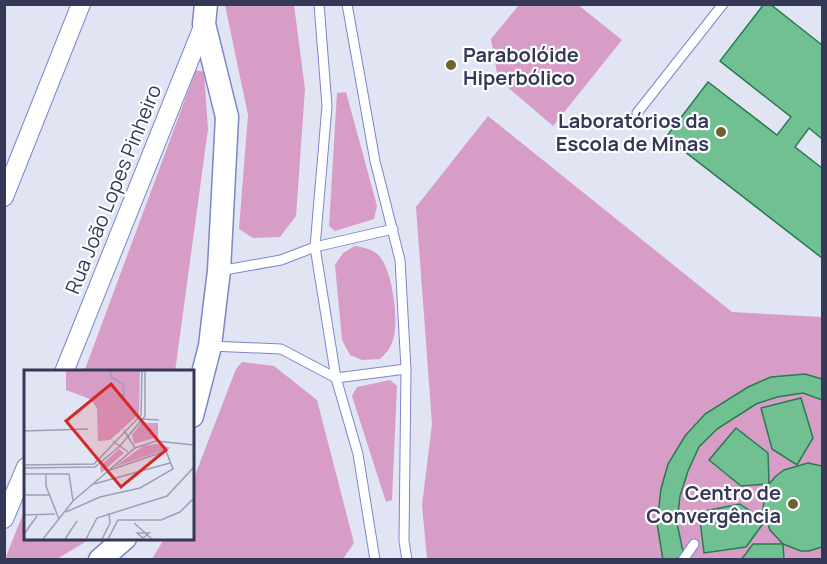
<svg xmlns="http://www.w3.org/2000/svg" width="827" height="564" font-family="Manrope,sans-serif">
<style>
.green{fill:#d79dc6}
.building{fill:#70c092;stroke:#287a51;stroke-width:1.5}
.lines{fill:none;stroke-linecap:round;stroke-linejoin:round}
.service-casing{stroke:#7d86cb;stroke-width:11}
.minor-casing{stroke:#7d86cb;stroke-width:20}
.tertiary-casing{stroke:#7d86cb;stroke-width:25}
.service{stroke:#fff;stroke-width:9}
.minor{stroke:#fff;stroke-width:18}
.tertiary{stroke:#fff;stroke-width:22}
.poi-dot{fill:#6d632f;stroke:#fff;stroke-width:2}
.labels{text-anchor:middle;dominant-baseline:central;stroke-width:4.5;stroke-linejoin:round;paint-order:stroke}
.poi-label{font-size:20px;font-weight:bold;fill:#353957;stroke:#fff;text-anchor:end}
.street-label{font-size:20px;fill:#353957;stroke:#fff}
.inset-road{fill:none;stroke:#9ca0b5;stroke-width:1.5}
.view{fill:#d62828;fill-opacity:0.15;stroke:#d62828;stroke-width:3}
.inset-edge{fill:none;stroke:#353957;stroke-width:3}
</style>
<rect width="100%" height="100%" fill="#e1e4f3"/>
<g class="green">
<polygon points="577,4 622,40 553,126 498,79 491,39 519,5"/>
<polygon points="225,5 294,5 305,89 296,216 280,237 253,238 239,229 248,115"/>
<polygon points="196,70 204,72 208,129 175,372 84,372"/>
<polygon points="346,92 377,206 374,219 335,231 329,226 337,93"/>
<polygon points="488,116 732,312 822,317 822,559 427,559 422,505 432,424 416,207"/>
<path d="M355 246C365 248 374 249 380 257 393 273 399 321 393 340 390 349 386 353 380 359L362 360 350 355 342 340 335 265 343 253Z"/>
<polygon points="242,362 274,366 317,400 354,543 343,559 152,559 164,539 192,538 192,483 236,369"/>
<polygon points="390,380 397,386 392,500 386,502 352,396 357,387"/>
<polygon points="25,509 26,538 90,539 57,559 5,559"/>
</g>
<g class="building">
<polygon points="764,4 770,4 822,45 822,139 809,128 795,147 822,168 822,258 666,137 708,82 777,135 791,117 720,61"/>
<polygon points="805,374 822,379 822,400 803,393 777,397 756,404 717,429 699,447 688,471 680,496 677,523 684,556 673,560 663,560 657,523 661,489 668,464 685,436 705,414 748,387 771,377"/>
<polygon points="801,398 813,438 797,465 772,449 761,408"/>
<polygon points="736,428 768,453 769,484 741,486 709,460"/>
<polygon points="808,463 822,466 822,547 809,551 801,551 783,544 770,530 763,511 764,497 769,484 776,476 784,470"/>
<polygon points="740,504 765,521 746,547 704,553 699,512"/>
<polygon points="753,544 783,544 784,560 741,560"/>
</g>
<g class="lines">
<g class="service-casing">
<g id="service">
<polyline points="319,4 327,106 315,247 336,378 358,454 375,560"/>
<polyline points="347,4 375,161 400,260 406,369 404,541 407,560"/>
<polyline points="637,113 723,4"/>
<polyline points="219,271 281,260 315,247 393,229"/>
<polyline points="210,346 281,349 336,378 406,369"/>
<polyline points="683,560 694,544"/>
</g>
</g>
<g class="minor-casing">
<g id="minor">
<polyline points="4,197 81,4"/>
<polyline points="64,372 204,24"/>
<polyline points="4,519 26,467"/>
</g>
</g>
<g class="tertiary-casing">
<g id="tertiary">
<polyline points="192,416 210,346 215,303 219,271 227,117 204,24 206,4"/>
<polyline points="100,560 125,538"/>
</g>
</g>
<use href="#service" class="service"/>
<use href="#minor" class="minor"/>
<use href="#tertiary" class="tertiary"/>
</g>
<g class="poi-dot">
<circle cx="451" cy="65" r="6"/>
<circle cx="721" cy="132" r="6"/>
<circle cx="793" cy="504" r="6"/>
</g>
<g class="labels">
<g class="poi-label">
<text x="463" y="54" text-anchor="start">Parabolóide<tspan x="463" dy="23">Hiperbólico</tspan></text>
<text x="709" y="120">Laboratórios da<tspan x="709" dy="23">Escola de Minas</tspan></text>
<text x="781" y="492">Centro de<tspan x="781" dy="23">Convergência</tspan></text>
</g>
<g class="street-label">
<text transform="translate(113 189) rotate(-68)">Rua João Lopes Pinheiro</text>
</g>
</g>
<g transform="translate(24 370)">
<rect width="170" height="170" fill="#e1e4f3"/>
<path d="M42 0H116L115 44 86 70 74 71 73 38 66 29 42 20ZM117 53H134V67L110 74 108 65ZM133 74 147 78 90 97 119 76ZM95 79 100 83 77 103 76 96Z" fill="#d79dc6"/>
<path class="inset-road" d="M87 0V7L99 14 100 25 94 26M117 49 135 50M100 60 111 78M0 61 64 59M89 71 104 82M0 95 70 94 117 45 118 0M0 98 71 97 96 76 121 46V0M0 104H45L49 131M22 104V116L35 149M70 114 146 93M0 125H25M42 142 76 127 116 118 149 99 142 81 86 100M0 145 31 144M110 153 128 169M113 163H125L119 168ZM0 164 13 146M19 169 49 131 111 78 132 71 170 75M41 169 53 151M62 169 73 148 143 126 170 97M78 169 86 153 85 143M84 169 94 150H137L156 142 170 128"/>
<path class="view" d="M87 14 142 80 97 117 42 51Z"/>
<rect width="170" height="170" class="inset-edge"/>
</g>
<rect width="827" height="564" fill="none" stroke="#353957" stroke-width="12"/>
</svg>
